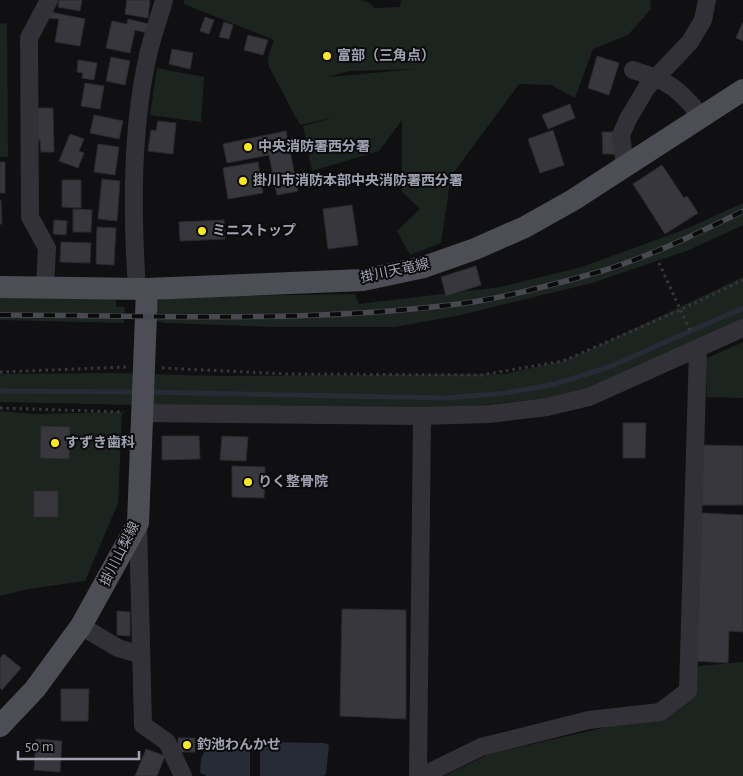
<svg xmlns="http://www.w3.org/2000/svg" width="743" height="776" font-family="'Alegreya Sans','Noto Sans JP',sans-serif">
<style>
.green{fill:#1c241f;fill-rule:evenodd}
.water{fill:#262b36}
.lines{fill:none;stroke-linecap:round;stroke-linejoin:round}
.stream{stroke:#262b36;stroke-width:5}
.building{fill:#38373d;stroke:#2b2a2e}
.path{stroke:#37373e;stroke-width:3;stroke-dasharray:2.5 4;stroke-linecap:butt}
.minor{stroke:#313137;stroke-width:18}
.major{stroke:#4d4d56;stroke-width:22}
.rail-casing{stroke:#484850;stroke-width:5.5}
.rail{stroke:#0b0b0c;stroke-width:4;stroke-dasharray:11;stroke-linecap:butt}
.poi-dot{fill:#fce91d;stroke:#0b0b0c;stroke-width:2}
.labels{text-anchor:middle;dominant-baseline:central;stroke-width:4;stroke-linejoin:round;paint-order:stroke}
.poi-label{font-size:14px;font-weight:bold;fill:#a0a1b3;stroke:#0b0b0c;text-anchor:start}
.street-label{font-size:14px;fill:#a0a1b3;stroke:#0b0b0c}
</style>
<rect width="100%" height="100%" fill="#101012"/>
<g class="green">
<path d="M184 0H359L370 3 375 8 400 7 401 0H650L651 9 628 35 593 49 575 98 551 85 519 84 451 176 441 243 410 255 397 231 420 209 402 192V120L379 151 312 171 303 126 335 117 300 125 269 67 268 58 274 40 184 4ZM415 69 329 77H328L350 71Z"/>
<polygon points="7,23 8,157 0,157 0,24"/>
<polygon points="157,68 204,77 201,122 150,115"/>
<polygon points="743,203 743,225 689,250 592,283 456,316 394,327 276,327 166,323 155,321 153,312 159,300 168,297 355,294 359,304 501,287 582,267 686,229"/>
<polygon points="743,277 743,320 611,381 559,397 425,411 0,402 0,374 111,373 222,376 505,374 563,361 585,352"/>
<polygon points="0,297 116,297 116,307 125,307 124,323 0,320"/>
<polygon points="743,342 743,398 707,397 705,359"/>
<polygon points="0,411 35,414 122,412 118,503 85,581 28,589 0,596"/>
<polygon points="743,662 743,776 444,776 489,754 624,723 688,691 699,666"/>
</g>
<g class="water">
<polygon points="250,740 250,776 207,776 200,773 201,759 208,744"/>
<polygon points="260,742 324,743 329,745 326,774 324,776 260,776"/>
</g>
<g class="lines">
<g class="stream">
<polyline points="0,391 137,392"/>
<polyline points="148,392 446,398 506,393 555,384 609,367 743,308"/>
</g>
</g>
<g class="building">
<polygon points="59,0 82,0 80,11 58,7"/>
<polygon points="127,0 150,0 148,18 125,14"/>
<polygon points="50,12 85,19 80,46 55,42 59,19 49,18"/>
<polygon points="205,17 214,20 209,34 200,31"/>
<polygon points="128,19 149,24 147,33 135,30 130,53 106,48 112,21 127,24"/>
<polygon points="224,22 233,25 229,39 219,37"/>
<polygon points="743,22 743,41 736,38"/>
<polygon points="248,35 268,40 263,55 244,50"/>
<polygon points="172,49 193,53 190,69 169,64"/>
<polygon points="597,56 619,63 609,95 588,88"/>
<polygon points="111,57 130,61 125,85 106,81"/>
<polygon points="78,60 97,63 94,80 82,78 83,73 77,72"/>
<polygon points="85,83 104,86 100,109 81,106"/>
<polygon points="570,104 575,118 548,129 542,115"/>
<polygon points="33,108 53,108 54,152 41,152 40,140 34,140"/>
<polygon points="94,115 123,121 119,139 90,133"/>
<polygon points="158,121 176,123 173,154 148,151 151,130 156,131"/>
<polygon points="553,130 564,165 540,173 528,139"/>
<polygon points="286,131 298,191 277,195 269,155 227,163 223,144"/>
<polygon points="602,132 615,132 615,154 603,154"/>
<polygon points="70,134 84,139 79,151 84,153 78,168 59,161"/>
<polygon points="98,144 119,147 115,175 94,172"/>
<rect x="0" y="162" width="5" height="31"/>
<polygon points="258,162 263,193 228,199 223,168"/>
<polygon points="662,165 684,198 687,196 698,213 665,234 633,184"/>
<polygon points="102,179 120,181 117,221 98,219"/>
<polygon points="62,180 81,180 81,208 62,207"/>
<polygon points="0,200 1,200 2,224 0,224"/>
<polygon points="352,205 358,245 328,249 323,209"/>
<polygon points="73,209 92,210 91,232 73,232"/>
<polygon points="54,220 67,221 66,235 53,234"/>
<polygon points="224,220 225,239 180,241 179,222"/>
<polygon points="97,227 116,228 114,265 96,264"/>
<polygon points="61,242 91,243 90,263 60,262"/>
<polygon points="476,266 481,285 446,296 441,277"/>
<polygon points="623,423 646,423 645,458 623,458"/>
<polygon points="41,426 70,427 69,459 40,458"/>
<polygon points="162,436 199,436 200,459 162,460"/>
<polygon points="222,436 248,437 246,461 220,460"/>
<polygon points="703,445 743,446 743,505 702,505"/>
<polygon points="232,466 265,467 264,498 232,497"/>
<rect x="34" y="491" width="24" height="26"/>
<polygon points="702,513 743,515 743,632 729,631 728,663 694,661"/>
<polygon points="342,609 406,610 406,719 340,716"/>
<polygon points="117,611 130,612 130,636 117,635"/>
<polygon points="4,654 21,668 2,690 0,688 0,658"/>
<polygon points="61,689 89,689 88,721 61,721"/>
<rect x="178" y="738" width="17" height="14"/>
<polygon points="36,739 62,741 60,772 34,770"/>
<polygon points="146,749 165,756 157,776 135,776"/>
</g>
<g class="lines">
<g class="path">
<polyline points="659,263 691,333"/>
<polyline points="162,368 288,374 481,375 563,361 680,310 743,280"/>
<polyline points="0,372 126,367"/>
<polyline points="0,408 124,412"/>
</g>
<g class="minor">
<path d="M633 70C669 81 678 88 701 116"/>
<polyline points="625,166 621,135 628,119 647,87 690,42 703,20 707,0"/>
<polyline points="45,288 47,248 30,217 29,38 49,0"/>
<path d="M137 289C132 212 131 131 148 55 152 37 159 18 164 0"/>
<polyline points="143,413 422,416 489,414 547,407 589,397 743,328"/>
<polyline points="138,523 143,725 167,742 183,776"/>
<polyline points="81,626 118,648 141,655"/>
<polyline points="418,776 422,416"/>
<polyline points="422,776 481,747 589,720 660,712 688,691 698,350"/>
</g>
<g class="major">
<polyline points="0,287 147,289 363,280 424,267 475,249 525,227 573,200 743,90"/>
<polyline points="0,726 35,689 81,626 138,523 147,289"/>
</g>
<g class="rail-casing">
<path id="rail" d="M0 315C157 315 317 324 473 302 510 296 552 285 588 275 640 261 695 235 743 211"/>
</g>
<use href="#rail" class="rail"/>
</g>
<g class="poi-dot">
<circle cx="327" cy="56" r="5"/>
<circle cx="248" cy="147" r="5"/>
<circle cx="243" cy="181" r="5"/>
<circle cx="202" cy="231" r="5"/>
<circle cx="55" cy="443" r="5"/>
<circle cx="248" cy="482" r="5"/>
<circle cx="187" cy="745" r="5"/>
</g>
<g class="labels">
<g class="poi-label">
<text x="337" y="56">富部（三角点）</text>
<text x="258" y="147">中央消防署西分署</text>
<text x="253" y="181">掛川市消防本部中央消防署西分署</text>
<text x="212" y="231">ミニストップ</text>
<text x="65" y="443">すずき歯科</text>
<text x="258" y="482">りく整骨院</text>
<text x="197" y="745">釣池わんかせ</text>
</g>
<g class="street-label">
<text transform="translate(395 271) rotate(-12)">掛川天竜線</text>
<text transform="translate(120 554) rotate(-63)">掛川山梨線</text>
</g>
</g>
<path d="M18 751v8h121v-8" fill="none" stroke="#a0a1b3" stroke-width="2.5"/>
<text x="25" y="751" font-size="15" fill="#a0a1b3" stroke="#0b0b0c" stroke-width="4" paint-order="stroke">50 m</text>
</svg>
